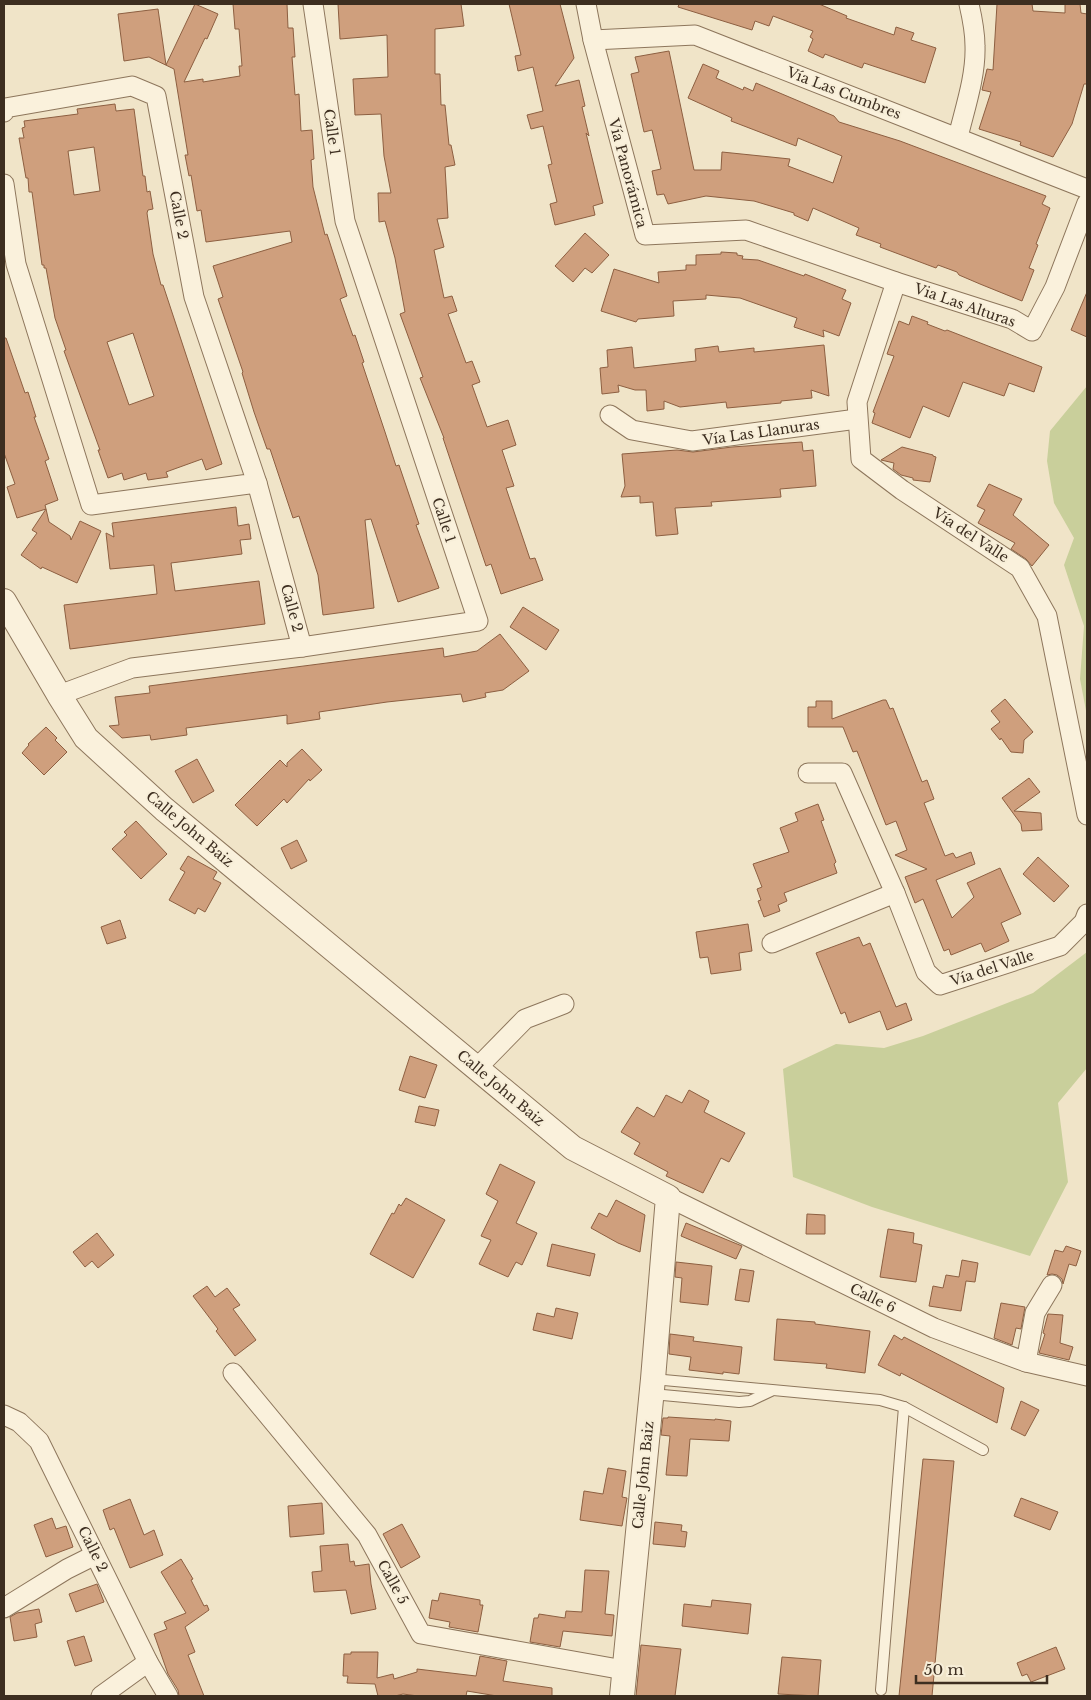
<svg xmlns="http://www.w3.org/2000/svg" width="1091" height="1700" font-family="'Libre Baskerville',serif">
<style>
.green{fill:#c9cf9b}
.building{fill:#cf9f7d;stroke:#8d5f41;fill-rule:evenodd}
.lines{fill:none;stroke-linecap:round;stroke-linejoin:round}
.service-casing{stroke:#8d765c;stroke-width:12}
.minor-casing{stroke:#8d765c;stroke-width:21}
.tertiary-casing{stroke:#8d765c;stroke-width:26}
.service{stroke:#faf1dc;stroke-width:10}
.minor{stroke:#faf1dc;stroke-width:19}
.tertiary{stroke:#faf1dc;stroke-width:24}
.labels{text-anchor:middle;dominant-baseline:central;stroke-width:4;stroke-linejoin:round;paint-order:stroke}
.street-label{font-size:14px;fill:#3d2e20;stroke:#f7eed8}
</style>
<rect width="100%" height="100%" fill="#f0e4c8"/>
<g class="green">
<polygon points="1087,386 1087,716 1080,679 1084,626 1064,565 1074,538 1054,503 1047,461 1050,431"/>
<polygon points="1087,952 1087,1068 1058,1103 1068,1182 1030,1256 872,1207 793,1177 783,1069 836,1044 884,1048 923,1036 1033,993"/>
</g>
<g class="building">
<polygon points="195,4 218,14 207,39 205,38 184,82 203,79 203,82 240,76 239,66 242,66 239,29 235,29 233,4 287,4 288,28 293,28 295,57 292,57 295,95 299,94 301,131 312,130 314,159 311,160 313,187 325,235 327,234 347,296 340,299 353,336 355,335 364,362 362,363 385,432 396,466 399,465 419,524 416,525 439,588 398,602 371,519 365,520 374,608 323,615 318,575 299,516 293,518 270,449 267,449 254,412 242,373 243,372 218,299 223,297 213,266 292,242 290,231 206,242 201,210 197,211 191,175 189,176 185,155 188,155 174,69 149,57 124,61 118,14 158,9 166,65"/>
<polygon points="338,4 461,4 464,26 435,29 435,74 440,74 441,105 445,105 449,145 451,145 455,165 445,167 448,218 437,219 444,247 434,250 444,298 452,296 457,311 448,314 466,363 472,361 480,382 472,385 487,427 508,420 516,445 502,450 514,486 506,488 530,559 535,558 543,580 501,594 491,564 486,566 443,438 444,438 420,378 423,377 400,314 405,312 395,258 385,221 379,222 378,193 391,193 384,156 381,114 355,115 353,79 388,77 387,35 340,39"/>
<polygon points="509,4 560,4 574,58 555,86 579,80 585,106 582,107 589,136 586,133 603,203 593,206 595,215 555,225 550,204 557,202 548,165 552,164 543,126 531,129 527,115 543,111 533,67 518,71 515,56 521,55"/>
<polygon points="679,4 819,4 847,16 846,18 894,35 896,27 914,33 911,40 936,48 925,83 864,63 862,68 825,54 823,58 808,51 813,39 810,37 813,31 773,16 769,26 755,21 752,30 678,7"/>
<polygon points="997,4 1032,4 1033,11 1065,13 1065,4 1080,4 1081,13 1087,14 1087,84 1084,84 1072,124 1053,157 1020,145 1021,142 979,129 991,92 982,90 987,69 993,70"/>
<polygon points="669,51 694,170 721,170 722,152 790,159 788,166 833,183 842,156 798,138 796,146 731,121 732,118 688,98 703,64 719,71 716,78 743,90 744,87 753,91 756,83 834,116 839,122 900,141 1046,196 1042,204 1050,208 1036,244 1038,245 1029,268 1034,270 1022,301 980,284 959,275 957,272 938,265 936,268 880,247 881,244 856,235 859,228 813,208 808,221 794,215 794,213 754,201 706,196 668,204 664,194 657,195 652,171 661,169 652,130 644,132 631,74 639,72 635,57"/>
<path d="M115 104 116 111 134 109 143 176H145L147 192 150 191 153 209 148 210 147 213 153 254 161 285H163L222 464 206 470 202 459 166 472 168 477 148 480 146 473 124 480 122 473 108 478 98 450H100L64 351 66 350 55 318 46 268H44V265H42L32 192H29L28 178H26L19 138H24L22 128 25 127 24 121 78 114 77 109ZM94 147 100 191 74 195 68 151ZM133 333 154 396 129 405 107 342Z"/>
<polygon points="585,233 609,255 592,273 585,268 573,282 555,266"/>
<polygon points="721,252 737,253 737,255 743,256 742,259 758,260 804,276 805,274 846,290 842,299 851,303 839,336 823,330 824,337 794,327 797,318 740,298 706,295 706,299 673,301 674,316 638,319 636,322 601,311 614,269 659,283 658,272 686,270 686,265 696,265 696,255 721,254"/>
<polygon points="1087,292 1087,337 1071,330"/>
<polygon points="912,316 928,322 927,324 945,331 947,330 1042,367 1034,392 1009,383 1004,396 963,382 949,417 923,406 910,438 872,423 875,413 873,412 894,356 887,354 899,321 909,325"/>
<polygon points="4,338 6,338 25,393 28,392 36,417 34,417 49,459 45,461 58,500 45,505 46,509 17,518 7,487 15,484 4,453"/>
<polygon points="824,345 829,396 811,390 812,398 781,401 781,403 727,408 726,402 680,407 664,401 664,409 647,411 646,390 635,390 618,385 619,392 602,394 600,368 608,367 607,350 632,347 634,368 696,361 695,349 718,346 719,352 754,348 754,352"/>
<polygon points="802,442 803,451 813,450 816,486 780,489 781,497 711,502 712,506 675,508 678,534 656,536 653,502 640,503 640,496 621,497 625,486 622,454 677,450 693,452 732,447"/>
<polygon points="902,447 933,455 933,456 936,457 930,482 913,480 913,478 901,475 893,469 894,463 881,460"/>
<polygon points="989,484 1022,499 1013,515 1049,545 1032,566 1026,559 1011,549 1015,543 978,523 985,510 977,506"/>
<polygon points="236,507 238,526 249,524 251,539 240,540 242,554 171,563 175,591 259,581 265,624 70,649 64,605 157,594 154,565 110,569 106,533 114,537 112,523"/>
<polygon points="46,509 49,522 70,536 71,540 80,521 101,531 77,583 42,567 41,569 21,555 37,533 32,530"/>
<polygon points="523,607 559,630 546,650 510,627"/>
<polygon points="500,634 529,671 503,690 485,693 486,697 463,702 461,694 387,702 319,712 320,719 287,724 287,715 256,719 186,728 187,735 151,740 150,735 122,738 109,726 119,725 115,697 150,693 149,686 443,648 444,657 477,651"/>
<polygon points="1005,699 1033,732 1024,740 1023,753 1011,752 1001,738 1000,740 991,729 1000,722 991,711"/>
<polygon points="883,700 886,700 890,709 893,708 922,782 927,780 934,799 924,803 945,856 953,853 956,858 971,852 975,864 936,880 952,918 974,897 967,883 1000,868 1021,914 1001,923 1009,941 985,952 981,943 951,955 949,949 944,951 923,899 915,903 905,877 927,869 895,855 907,850 896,821 886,825 857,751 853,752 843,727 808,727 808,707 816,707 816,701 832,701 832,719"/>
<polygon points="46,727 57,738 55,740 67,752 44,775 22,753 29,745 28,744"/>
<polygon points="302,749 322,770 310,781 309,779 287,803 284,799 257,826 235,805 280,760 287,767 287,763"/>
<polygon points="197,759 214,791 193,803 175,771"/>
<polygon points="1029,778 1040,792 1014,811 1041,813 1042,830 1022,831 1021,824 1002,798"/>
<polygon points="818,804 824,820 821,821 836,862 834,864 837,873 784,893 787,901 778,905 780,911 764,917 758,901 761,900 757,889 762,887 753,864 789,852 780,828 798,821 795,813"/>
<polygon points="136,821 167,854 141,879 112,849 127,835 124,832"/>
<polygon points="297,840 307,861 291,869 281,848"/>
<polygon points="188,856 217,872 213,879 221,883 205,912 198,908 195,914 169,900 185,872 180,869"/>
<polygon points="1038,857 1069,886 1054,902 1023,874"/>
<polygon points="120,920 126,938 107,944 101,927"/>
<polygon points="748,924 752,951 739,953 741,970 711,974 708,957 700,958 696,932"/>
<polygon points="859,937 863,946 870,943 896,1007 906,1003 912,1020 887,1030 880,1011 849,1023 845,1012 841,1014 816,953"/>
<polygon points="410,1056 437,1065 425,1098 399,1090"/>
<polygon points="689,1090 709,1101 704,1112 745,1133 729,1162 721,1158 703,1193 666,1176 668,1172 634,1154 640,1143 621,1132 637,1107 654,1117 666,1095 682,1103"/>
<polygon points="419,1106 439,1110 435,1126 415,1122"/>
<polygon points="500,1164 535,1182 516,1223 537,1233 522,1265 516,1262 508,1277 479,1264 491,1240 481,1236 498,1201 486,1194"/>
<polygon points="406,1198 445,1220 413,1278 370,1254 392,1213 394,1214 399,1204 401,1206"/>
<polygon points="616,1200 645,1215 640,1252 618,1243 591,1228 599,1213 607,1217"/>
<polygon points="807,1214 825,1215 825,1234 806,1234"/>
<polygon points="686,1223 742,1246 736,1259 681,1236"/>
<polygon points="888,1229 914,1233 913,1243 922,1245 916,1282 880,1277"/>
<polygon points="97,1233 114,1255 98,1268 92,1261 85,1267 73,1252"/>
<polygon points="552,1244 595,1254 590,1276 547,1266"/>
<polygon points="1066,1246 1081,1251 1076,1266 1069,1264 1063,1284 1062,1279 1057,1275 1052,1274 1047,1275 1055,1250 1063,1252"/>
<polygon points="962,1260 978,1263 975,1282 966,1281 961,1311 929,1306 933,1286 943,1288 946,1275 959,1277"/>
<polygon points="676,1262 712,1266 708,1305 680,1302 682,1278 675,1277"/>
<polygon points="740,1269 754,1271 749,1302 735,1300"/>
<polygon points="207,1286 215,1297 227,1288 240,1305 233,1309 256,1340 235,1356 216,1331 218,1329 193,1296"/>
<polygon points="1001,1303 1025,1307 1021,1329 1016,1328 1012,1345 994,1338"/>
<polygon points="556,1308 578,1313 572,1339 533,1330 537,1313 554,1317"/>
<polygon points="1048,1314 1063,1315 1060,1343 1073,1347 1069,1360 1039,1353 1045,1334 1043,1333"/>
<polygon points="777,1319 815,1322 815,1324 870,1331 865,1373 826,1368 827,1364 774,1360"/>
<polygon points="670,1334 694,1337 693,1341 742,1347 739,1374 723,1372 723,1374 689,1370 691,1357 669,1354"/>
<polygon points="894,1335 902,1340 904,1337 1004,1388 997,1423 901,1373 900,1376 878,1365"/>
<polygon points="1021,1401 1039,1410 1025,1436 1011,1429"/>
<polygon points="668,1417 715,1420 715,1419 731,1421 729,1441 690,1439 687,1476 666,1475 670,1436 661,1435 663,1418 668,1418"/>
<polygon points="923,1459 954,1461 932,1696 899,1696"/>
<polygon points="608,1468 626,1471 622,1497 627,1498 622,1526 580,1520 584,1491 603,1494"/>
<polygon points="1021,1498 1058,1512 1050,1530 1014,1516"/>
<polygon points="130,1499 144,1535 154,1530 163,1555 130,1568 114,1528 110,1530 103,1510"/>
<polygon points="322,1503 324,1534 290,1537 288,1506"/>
<polygon points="52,1518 56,1529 66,1526 73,1547 46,1557 34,1525"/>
<polygon points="655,1522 682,1525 681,1531 687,1532 685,1547 653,1544"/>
<polygon points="402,1524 420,1557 401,1568 383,1534"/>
<polygon points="348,1544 350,1562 354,1561 355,1566 369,1564 371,1584 376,1609 351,1614 346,1590 314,1592 312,1572 322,1571 320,1546"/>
<polygon points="181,1559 193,1579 191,1580 204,1606 207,1605 209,1610 185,1627 195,1652 188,1655 204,1696 179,1696 178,1690 168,1674 154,1634 167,1629 164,1622 186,1613 161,1572"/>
<polygon points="585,1570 609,1571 605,1614 614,1615 612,1636 563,1631 560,1647 530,1642 534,1618 538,1618 539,1614 565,1618 566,1611 582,1612"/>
<polygon points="97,1584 104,1602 76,1612 69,1594"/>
<polygon points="440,1593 480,1600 480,1605 483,1605 478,1632 449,1627 450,1622 429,1618 432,1600 438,1601"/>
<polygon points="712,1600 751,1604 748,1634 682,1626 684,1604 711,1607"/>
<polygon points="39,1609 42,1622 35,1624 37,1637 14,1641 10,1617 17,1613"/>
<polygon points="84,1636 92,1661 75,1666 67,1641"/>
<polygon points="641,1645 681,1649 675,1696 636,1696"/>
<polygon points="1056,1647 1065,1669 1031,1682 1027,1674 1022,1676 1017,1663"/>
<polygon points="351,1652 378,1652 377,1678 393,1674 394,1679 417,1672 417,1669 476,1676 480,1656 507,1661 503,1681 552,1688 552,1696 497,1696 467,1691 466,1696 418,1696 403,1694 395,1696 378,1696 375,1684 347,1683 348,1676 343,1676 344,1654 351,1654"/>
<polygon points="782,1657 821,1660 818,1696 778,1694"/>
</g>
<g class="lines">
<g class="service-casing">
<g id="service">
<polyline points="653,1379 880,1400 904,1407 983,1450"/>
<polyline points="652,1394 739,1402 750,1401 771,1391"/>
<polyline points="881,1690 904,1407"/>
</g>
</g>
<g class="minor-casing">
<g id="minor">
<polyline points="586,4 593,40 645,235 746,230 896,282 1012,319 1032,331 1055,287 1087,203"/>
<polyline points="593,40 695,35 1087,189"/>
<polyline points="4,112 5,108 132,86 156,96 194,297 257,483 91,505 16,264 4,184"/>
<path d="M958 137C965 108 976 76 975 46 975 32 972 17 969 4"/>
<polyline points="896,282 857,402 861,459 902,490 1020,568 1047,616 1087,815"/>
<polyline points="610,415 632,430 692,441 857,419"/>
<polyline points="257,483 302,647"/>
<polyline points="59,695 132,668 302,647 478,621 345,221 313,4"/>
<polyline points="808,773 842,773 895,893 926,972 940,985 1060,946 1084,922 1087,914"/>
<polyline points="772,943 895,893"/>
<polyline points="477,1068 525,1019 564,1004"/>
<polyline points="668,1197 934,1328 1026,1362 1087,1376"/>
<polyline points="1026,1362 1035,1313 1052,1285"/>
<polyline points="233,1373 367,1535 421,1634 624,1670"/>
<polyline points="4,1415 19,1422 39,1441 148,1662 168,1696"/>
<polyline points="4,1608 67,1569 95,1555"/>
<polyline points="101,1696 148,1662"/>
</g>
</g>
<g class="tertiary-casing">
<polyline id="tertiary" points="4,601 59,695 86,738 164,809 573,1148 668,1197 653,1379 622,1696"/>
</g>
<use href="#service" class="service"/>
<use href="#minor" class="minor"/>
<use href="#tertiary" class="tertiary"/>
</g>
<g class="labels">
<g class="street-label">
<text transform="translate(844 93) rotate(21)">Vía Las Cumbres</text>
<text transform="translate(332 132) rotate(82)">Calle 1</text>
<text transform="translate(628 173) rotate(75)">Vía Panorámica</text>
<text transform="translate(179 215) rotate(79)">Calle 2</text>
<text transform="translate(965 305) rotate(19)">Via Las Alturas</text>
<text transform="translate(761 432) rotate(-8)">Vía Las Llanuras</text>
<text transform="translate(444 520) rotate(72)">Calle 1</text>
<text transform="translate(971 535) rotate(33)">Vía del Valle</text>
<text transform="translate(292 608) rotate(75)">Calle 2</text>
<text transform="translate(190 829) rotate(40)">Calle John Baiz</text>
<text transform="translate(992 968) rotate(-18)">Vía del Valle</text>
<text transform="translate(501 1088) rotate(40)">Calle John Baiz</text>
<text transform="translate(873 1298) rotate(26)">Calle 6</text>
<text transform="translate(643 1475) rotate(-84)">Calle John Baiz</text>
<text transform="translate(93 1549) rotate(64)">Calle 2</text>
<text transform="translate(393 1582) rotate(61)">Calle 5</text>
</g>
</g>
<rect width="1091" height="1700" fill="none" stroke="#3d2e20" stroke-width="10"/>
<path d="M916 1675v8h131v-8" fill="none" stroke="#3d2e20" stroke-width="2.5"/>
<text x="924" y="1675" font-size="15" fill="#3d2e20" stroke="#f7eed8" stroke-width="4" paint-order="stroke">50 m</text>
</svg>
